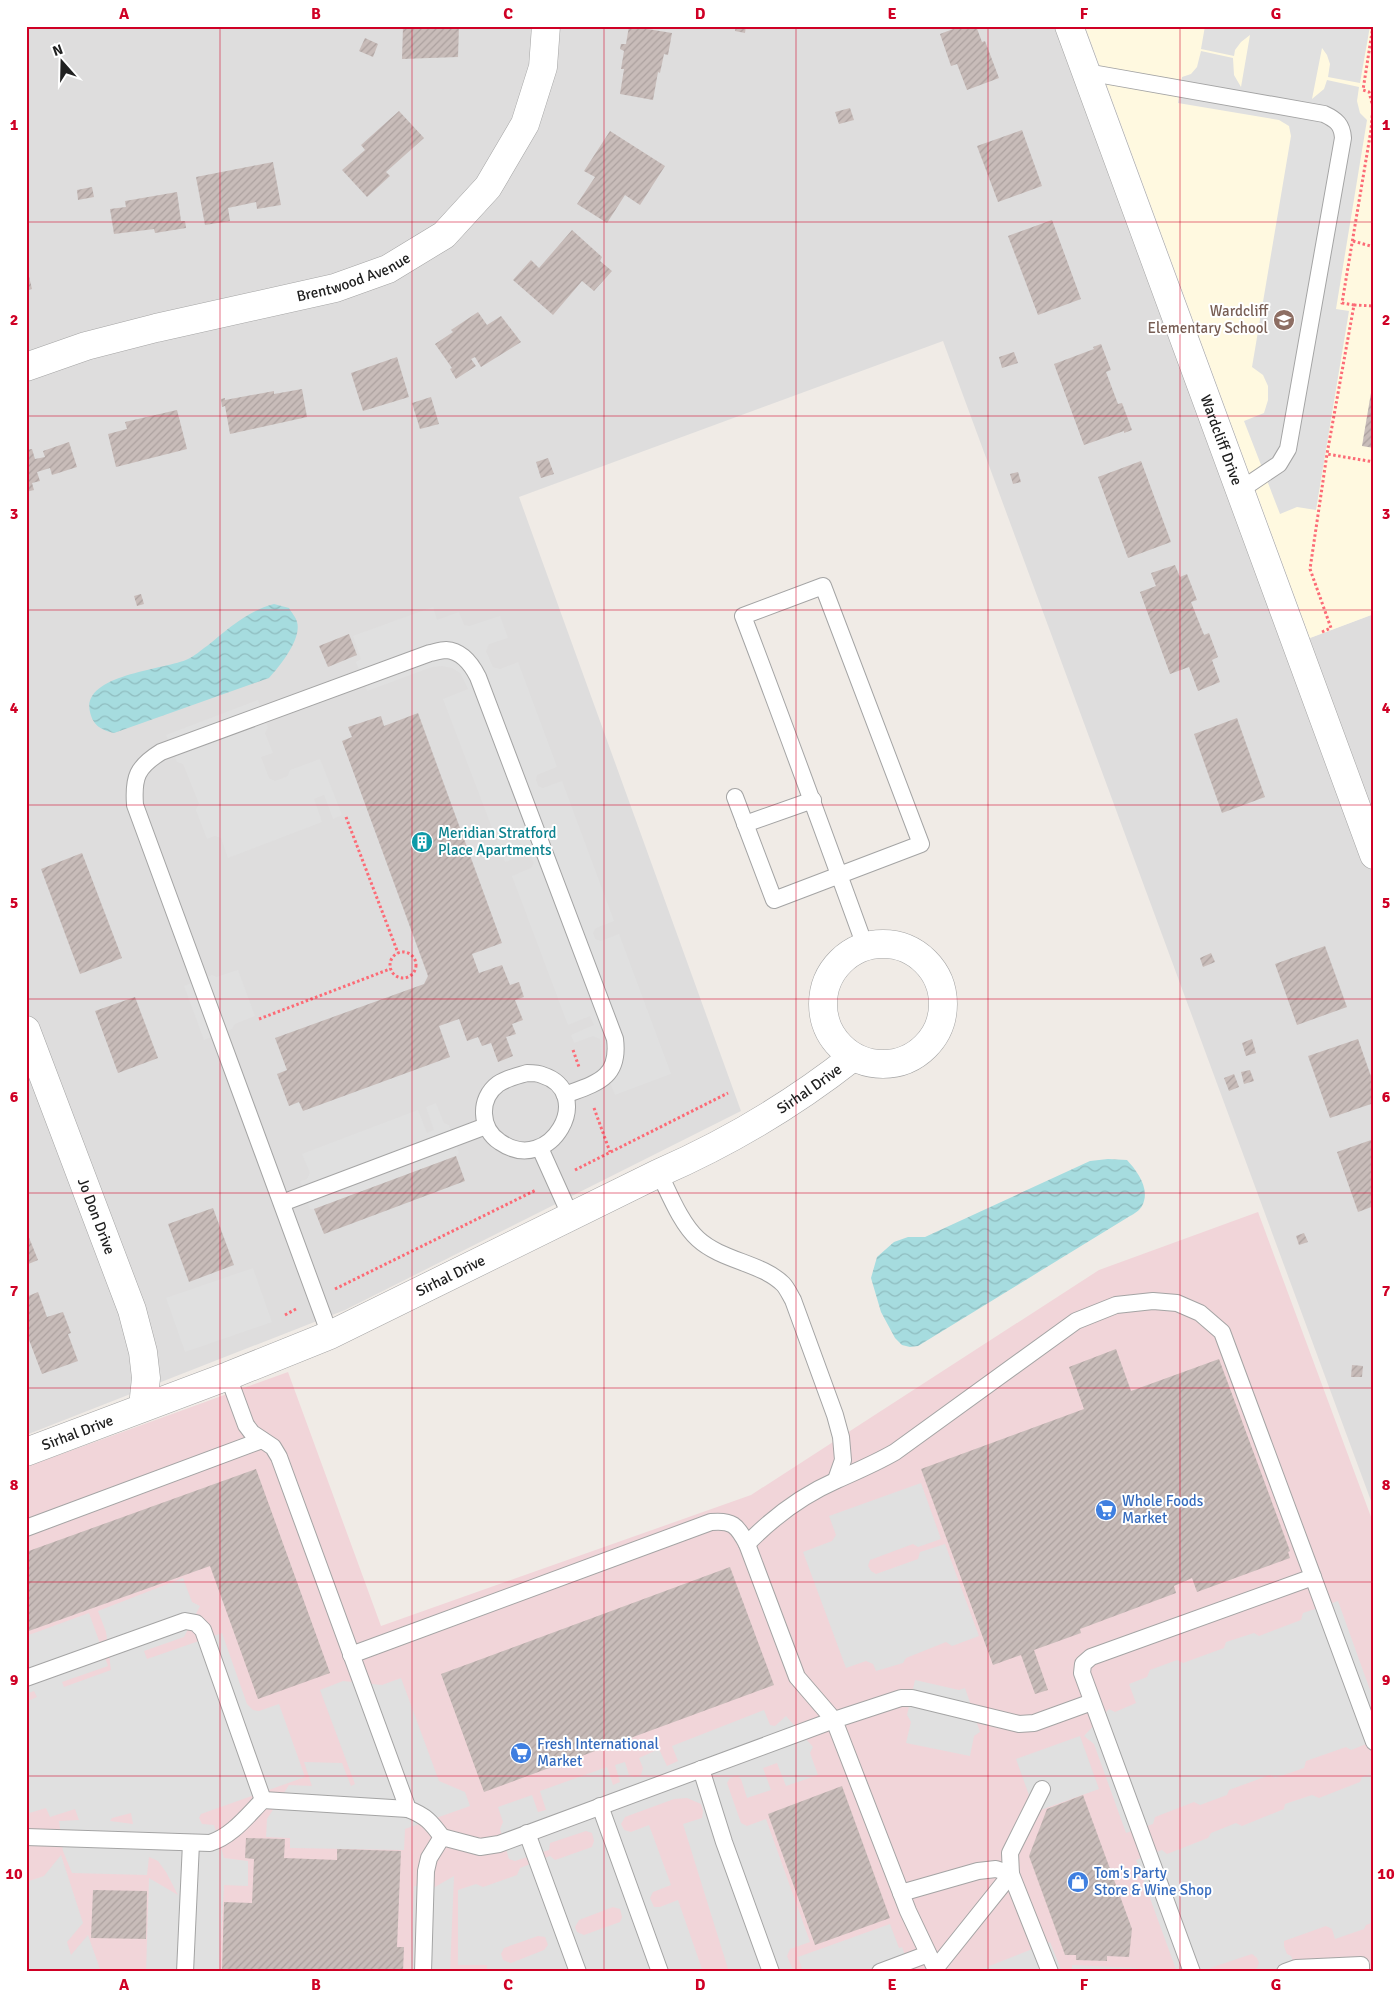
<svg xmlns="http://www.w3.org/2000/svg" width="1400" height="1998" font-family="Signika,sans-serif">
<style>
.residential{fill:#dedddd}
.commercial{fill:#f1d5d9}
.education{fill:#fff9e0}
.parking{fill:#e0e0e0;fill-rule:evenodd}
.water{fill:url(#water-waves)}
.building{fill:url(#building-hatch)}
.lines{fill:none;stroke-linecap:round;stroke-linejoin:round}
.lane-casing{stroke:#a4a4a4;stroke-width:18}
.street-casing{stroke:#a4a4a4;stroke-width:29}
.path{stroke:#fc6b76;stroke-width:3;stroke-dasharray:2.5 2.5;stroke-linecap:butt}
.lane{stroke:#fff;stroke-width:16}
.street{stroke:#fff;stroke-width:28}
.grid{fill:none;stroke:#cf0025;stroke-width:1;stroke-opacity:0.55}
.labels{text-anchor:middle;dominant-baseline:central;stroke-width:4;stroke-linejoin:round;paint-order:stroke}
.street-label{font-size:15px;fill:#202020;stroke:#fff}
.education-label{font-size:15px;fill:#785e54;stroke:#fff;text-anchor:end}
.culture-label{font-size:15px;fill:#0d838f;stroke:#fff;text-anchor:start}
.shop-label{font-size:15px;fill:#366cbe;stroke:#fff;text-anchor:start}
.neatline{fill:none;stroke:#cf0025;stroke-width:2}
.grid-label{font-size:16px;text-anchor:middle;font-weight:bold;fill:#cf0025}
</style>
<defs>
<pattern id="water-waves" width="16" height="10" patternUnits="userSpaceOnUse" patternTransform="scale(1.25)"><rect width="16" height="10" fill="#a6dcdf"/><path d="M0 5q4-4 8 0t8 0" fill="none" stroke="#8fbcbf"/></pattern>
<pattern id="building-hatch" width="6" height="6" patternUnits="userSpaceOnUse" patternTransform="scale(1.25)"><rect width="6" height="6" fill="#c8bcb9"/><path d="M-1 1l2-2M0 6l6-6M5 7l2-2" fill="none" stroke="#aca19f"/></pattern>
</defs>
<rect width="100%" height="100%" fill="#f0ebe6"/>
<polygon class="residential" points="26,26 1085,26 1310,638 1374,614 1374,1509 943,341 519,497 741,1111 345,1310 26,1435"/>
<polygon class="commercial" points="1258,1212 1374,1525 1374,1972 26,1972 26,1467 288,1372 381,1626 751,1495 1099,1270"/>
<polygon class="education" points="1085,26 1374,26 1374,614 1310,638"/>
<g class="parking">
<polygon points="1205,26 1370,26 1360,83 1328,77 1330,64 1327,55 1322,48 1312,99 1324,89 1327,80 1359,87 1357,101 1360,113 1367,120 1336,309 1349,311 1316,510 1297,507 1280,514 1244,421 1264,413 1268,400 1268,386 1263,375 1252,367 1291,136 1289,126 1279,120 1178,103 1182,77 1191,74 1197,67 1201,51 1233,58 1234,75 1241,87 1250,35 1241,42 1235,50 1234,56 1201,49"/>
<polygon points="433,607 437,620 459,612 464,625 470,626 500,616 508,638 489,644 486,651 493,667 500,669 518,662 557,767 537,775 536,780 538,786 543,788 562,781 614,921 596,928 593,933 595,939 601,941 619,934 671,1074 615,1095 601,1059 600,1039 593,1036 574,1043 571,1035 594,1025 590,1016 568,1025 512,876 531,868 534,863 531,856 525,855 505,862 443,699 468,689 460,673 452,668 442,666 432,667 367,691 356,662 361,659 353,636"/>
<polygon points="258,700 268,728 265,733 273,753 261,757 269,778 275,781 288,776 290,770 320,759 342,815 333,819 324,795 314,799 322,822 228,858 221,838 215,836 207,839 196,810 199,804 183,764 177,762 166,735"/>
<polygon points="238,970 255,1016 235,1024 232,1029 204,1040 184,986 212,975 217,977"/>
<polygon points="436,1103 444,1123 449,1125 459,1153 456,1156 314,1209 310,1209 300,1181 307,1179 310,1173 302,1154 418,1110 427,1133 434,1130 426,1107"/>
<polygon points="253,1268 272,1322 185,1352 166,1298"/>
<polygon points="921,1483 941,1539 918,1547 913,1544 870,1560 868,1566 871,1571 876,1574 918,1559 920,1552 945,1544 979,1636 952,1646 946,1642 906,1658 903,1663 876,1671 873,1664 866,1661 846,1668 803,1552 832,1541 836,1535 829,1516"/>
<path d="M183 1578 192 1602 200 1606 184 1637 144 1651 147 1659 222 1633 247 1704 253 1710 259 1711 279 1704 305 1777 201 1814 199 1818 202 1824 214 1825 224 1858 248 1861V1886L224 1885 219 1972H146L149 1878 178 1895 166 1872 158 1861 149 1857 147 1875 72 1873 63 1851 59 1821 79 1820 75 1809 50 1817 46 1808 26 1814V1702L37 1697 34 1691 26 1694V1636L89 1613 108 1666 62 1682 64 1687 111 1670 106 1632 98 1611ZM131 1813 133 1824 110 1821 112 1818Z"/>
<polygon points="1338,1601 1374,1701 1374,1741 1351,1750 1346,1747 1306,1761 1304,1768 1275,1778 1270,1775 1229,1790 1227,1795 1200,1805 1194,1802 1155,1817 1153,1824 1126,1833 1094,1744 1084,1736 1109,1709 1115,1712 1136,1703 1129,1684 1147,1677 1150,1670 1177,1660 1183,1663 1224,1648 1226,1642 1254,1633 1259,1636 1301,1620 1303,1613"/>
<polygon points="401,1678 439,1781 465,1792 470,1806 405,1829 404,1850 290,1848 290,1838 266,1837 267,1819 289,1785 312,1786 304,1762 342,1763 351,1786 355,1784 320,1690 343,1681 382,1685"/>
<polygon points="915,1680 959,1690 965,1688 980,1732 974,1736 970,1756 906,1743 911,1722 907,1715"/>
<path d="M764 1710 770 1725 775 1726 786 1716 813 1747 810 1753 818 1775 786 1786 777 1763 763 1768 771 1790 747 1798 741 1779 737 1776 730 1778 727 1783 741 1823 747 1826 766 1819 810 1942 790 1949 787 1956 794 1972H729L683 1824 702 1818 703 1811 701 1804 687 1798 674 1799 625 1817 621 1824 624 1830 631 1832 649 1825 671 1885 653 1892 650 1898 654 1907H660L678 1900 703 1972H487V1965H458V1890L476 1884 483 1887 517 1875 520 1868 550 1856 555 1860 592 1847 594 1841 592 1833 586 1831 550 1843 549 1850 515 1861 509 1859 500 1829 503 1822 498 1807 532 1795 538 1812 546 1810 540 1791 607 1767 613 1785 620 1782 615 1765 625 1762 629 1775 635 1777 641 1775 643 1768 639 1758 659 1749 667 1766 678 1761 672 1746ZM613 1907 620 1909 622 1917 620 1922 584 1935 577 1932 575 1927 579 1920ZM538 1936 545 1937 548 1945 544 1950 511 1963 503 1960 501 1954 504 1948Z"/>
<polygon points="1080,1736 1099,1789 1035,1812 1016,1759"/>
<polygon points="1374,1773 1374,1922 1366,1925 1364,1929 1335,1939 1332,1929 1326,1926 1284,1941 1284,1946 1287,1954 1291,1956 1298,1972 1246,1972 1257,1968 1259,1963 1257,1958 1252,1954 1210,1968 1208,1972 1177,1972 1136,1860 1162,1850 1167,1854 1208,1838 1211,1833 1236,1823 1242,1826 1284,1809 1285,1804 1312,1795 1319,1798 1360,1782 1362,1777"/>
<polygon points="61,1855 83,1923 67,1942 71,1955 88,1935 101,1972 27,1972 26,1882 44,1876"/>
<polygon points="454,1876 450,1972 410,1972 414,1886 435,1887"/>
<polygon points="890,1924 899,1948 902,1947 911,1972 803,1972 798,1957"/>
<polygon points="1050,1942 1062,1972 974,1972"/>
<polygon points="1072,1965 1138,1968 1138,1972 1072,1972"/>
</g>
<g class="water">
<path d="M274 604 289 608C291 612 296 617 297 622 302 639 280 666 269 678L114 733C102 730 93 726 90 712 81 674 165 670 188 659 195 656 201 650 207 646 228 629 247 611 274 604Z"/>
<path d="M1108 1159 1127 1160C1137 1171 1151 1189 1142 1206 1140 1210 1134 1214 1130 1216L918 1346 910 1347 902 1345 895 1338 881 1312 871 1278 877 1257 894 1242 908 1237H925L1090 1161Z"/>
</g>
<g class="building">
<polygon points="403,26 459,26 458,57 402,59"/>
<polygon points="629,26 672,33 668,55 664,54 660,73 658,72 653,100 620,94 624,69 621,69 624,51 620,49 621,44 626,44"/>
<polygon points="736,26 746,26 745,33 735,31"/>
<polygon points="961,26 976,26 982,42 985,41 999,78 967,90 957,64 951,66 940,34"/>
<polygon points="365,38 378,44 373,57 359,51"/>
<polygon points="850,108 854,120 839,124 835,112"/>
<polygon points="399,111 424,138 386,172 390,176 367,197 342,170 365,150 361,145"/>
<polygon points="1022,130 1042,186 998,202 977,146"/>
<polygon points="610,131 665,166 640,205 625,195 607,223 577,204 595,177 584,171"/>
<polygon points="273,162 281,205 257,209 256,202 228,208 230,221 205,225 196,177"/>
<polygon points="92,187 94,197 78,200 77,190"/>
<polygon points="177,192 181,221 185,221 186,228 155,233 154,229 114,234 110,209 126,207 125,201"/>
<polygon points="1052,220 1081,299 1038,315 1008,236"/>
<polygon points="572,230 602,257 600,261 612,271 594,291 582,281 553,315 513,280 531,260 539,268"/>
<polygon points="26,264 32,289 26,291"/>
<polygon points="478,312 487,325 501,316 521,342 481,367 475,357 471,359 476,366 456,379 450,369 452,368 435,344 453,332 451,330"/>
<polygon points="1101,344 1111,370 1106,372 1118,404 1122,403 1132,430 1124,433 1124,431 1084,445 1054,364 1094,349 1093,347"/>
<polygon points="1014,352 1018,363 1002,368 999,357"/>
<polygon points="397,357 409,397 363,411 351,373"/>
<polygon points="1373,381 1374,382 1374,448 1362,446"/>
<polygon points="302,389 307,417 230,434 225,406 222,407 221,399 225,398 225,400 274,391 274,394"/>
<polygon points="431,397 439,424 420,429 412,403"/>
<polygon points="177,410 187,449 116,467 108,434 127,429 125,422"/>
<polygon points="69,442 77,467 52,475 50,468 37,472 40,481 32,483 34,490 26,492 26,450 32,449 35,459 45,457 43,451"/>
<polygon points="548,458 554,474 541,478 536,462"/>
<polygon points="1141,461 1171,542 1128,558 1098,477"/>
<polygon points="1018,472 1021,482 1013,484 1010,474"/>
<polygon points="1175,565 1180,577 1187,574 1197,600 1191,602 1204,635 1209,633 1218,657 1212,660 1220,682 1198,691 1189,667 1170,674 1140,592 1156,586 1151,573"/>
<polygon points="141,594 144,604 137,606 134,596"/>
<polygon points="349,634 357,655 328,667 319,646"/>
<polygon points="418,713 502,943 472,954 479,973 502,965 510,985 519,982 524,997 515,1000 523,1020 512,1024 516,1034 506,1037 513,1056 498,1062 491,1043 482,1046 478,1037 467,1041 459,1019 439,1026 450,1057 303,1111 299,1102 289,1106 277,1074 287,1070 275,1038 424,984 428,976 342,741 352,737 348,727 381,716 384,726"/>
<polygon points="1237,718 1265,797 1222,813 1194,734"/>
<polygon points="82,853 122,958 80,974 41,869"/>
<polygon points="1325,946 1347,1007 1297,1025 1275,964"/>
<polygon points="1211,953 1215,962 1203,967 1200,958"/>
<polygon points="135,997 158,1058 118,1073 95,1011"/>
<polygon points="1252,1039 1256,1053 1246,1056 1242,1043"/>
<polygon points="1358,1039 1374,1085 1374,1103 1330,1118 1308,1056"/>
<polygon points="1250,1070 1254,1081 1244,1084 1241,1072"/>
<polygon points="1234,1074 1239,1087 1229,1091 1224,1078"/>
<polygon points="1374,1139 1374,1206 1358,1212 1337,1152"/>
<polygon points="456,1156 465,1181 324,1234 314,1209"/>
<polygon points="213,1208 234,1265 189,1282 168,1224"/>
<polygon points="26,1230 38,1260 26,1265"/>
<polygon points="1304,1233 1308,1242 1299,1245 1296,1236"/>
<polygon points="1371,1245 1374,1245 1374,1277 1372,1277"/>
<polygon points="38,1292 47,1317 63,1312 71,1333 68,1334 78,1361 42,1374 26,1332 26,1297"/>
<polygon points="1116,1349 1131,1391 1219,1359 1290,1551 1288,1552 1290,1558 1197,1592 1192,1578 1174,1586 1176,1593 1080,1629 1081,1633 1034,1650 1048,1690 1035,1694 1021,1655 993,1665 921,1469 1084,1409 1069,1367"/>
<polygon points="1352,1365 1363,1366 1362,1377 1351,1377"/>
<polygon points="256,1469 330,1673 258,1699 210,1566 26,1632 26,1552"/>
<polygon points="730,1567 774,1685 484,1792 441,1674"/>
<polygon points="842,1786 890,1918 815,1945 768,1814"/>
<polygon points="1083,1795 1132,1929 1129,1957 1107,1956 1107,1961 1076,1960 1076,1955 1065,1955 1029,1856 1047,1809"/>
<polygon points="246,1838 285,1839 284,1858 337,1860 337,1849 401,1851 397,1947 404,1947 403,1972 222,1972 224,1902 252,1903 254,1859 245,1858"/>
<polygon points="93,1890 147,1891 146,1939 91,1938"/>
</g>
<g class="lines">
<g class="lane-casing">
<g id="lane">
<path d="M1086 72 1324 114C1337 120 1342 125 1343 138L1288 449 1279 464 1239 491"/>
<path d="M735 797 774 900 921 844 823 586 743 616C785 726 825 836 865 946"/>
<polyline points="745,824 813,800"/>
<path d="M527 1073C532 1073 538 1073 542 1075 597 1092 551 1177 500 1142 480 1129 478 1099 498 1084 507 1078 517 1076 527 1073Z"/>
<polyline points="540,1148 571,1217"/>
<path d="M659 1173C669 1193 681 1224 698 1239 722 1261 762 1263 783 1284 787 1288 790 1295 793 1300L835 1415 841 1437 843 1460 836 1480"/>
<polyline points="282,1203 486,1126"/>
<path d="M330 1335 135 805C133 777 137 767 161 752L430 653C435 652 441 650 446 650 462 651 472 665 478 677L615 1039C620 1078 597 1083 565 1095"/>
<polyline points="228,1376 246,1425 252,1433 273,1447 279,1457 408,1809"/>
<polyline points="26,1528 262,1440"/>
<path d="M747 1544C773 1517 803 1495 837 1480 857 1471 876 1463 895 1452L1076 1321 1116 1305 1153 1301 1177 1303 1200 1313 1222 1332 1313 1577"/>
<path d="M351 1655 711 1522C732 1520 737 1525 747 1544L797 1677 834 1720 499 1844 480 1847 442 1837 429 1858 426 1871 423 1972"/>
<polyline points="26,1678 185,1621 196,1623 203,1630 263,1800"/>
<polyline points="701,1769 724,1842 771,1972"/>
<polyline points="600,1806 660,1972"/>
<polyline points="527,1833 578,1972"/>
<path d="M26 1837 210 1843C232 1836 247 1816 263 1800L408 1809C426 1816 431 1822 442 1837"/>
<polyline points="901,1893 978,1871 996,1869 1011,1874 1050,1972"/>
<polyline points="935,1969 1011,1874 1010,1853 1042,1789"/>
<polyline points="185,1972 191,1843"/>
<polyline points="880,1972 928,1954"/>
<polyline points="937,1972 908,1911 834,1720 901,1698 912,1698 1019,1724 1034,1723 1092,1702"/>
<polyline points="1192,1972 1082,1673 1083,1664 1091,1657 1313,1577 1374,1742"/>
<polyline points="1285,1972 1296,1968 1361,1965 1361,1972"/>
</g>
</g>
<g class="street-casing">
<g id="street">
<path id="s1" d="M1069 26 1374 855"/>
<path id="s2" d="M26 367 86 346 156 328 335 288 388 269 444 235 488 187 525 124 543 67 546 26"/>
<circle cx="883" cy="1004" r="60"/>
<path id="s3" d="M26 1030 132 1310 143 1352 146 1378 143 1407"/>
<path id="s4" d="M26 1452 228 1376 330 1335 659 1173C730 1142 792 1105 853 1057"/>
</g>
</g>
<g class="path">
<polyline points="1373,26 1363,90 1369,92 1373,107 1371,130 1342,303 1354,305 1327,454 1374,462"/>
<polyline points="1353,241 1374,247"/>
<polyline points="1354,305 1374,306"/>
<polyline points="1322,632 1331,628 1310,569 1327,454"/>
<polyline points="346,817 398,953"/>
<circle cx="403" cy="965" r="13"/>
<polyline points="259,1019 390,969"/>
<polyline points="573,1050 579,1067"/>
<polyline points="594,1108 610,1152"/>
<polyline points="575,1170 728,1093"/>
<polyline points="335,1289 536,1190"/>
<polyline points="285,1315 296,1309"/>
</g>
<use href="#lane" class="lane"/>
<use href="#street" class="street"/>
</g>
<path class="grid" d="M220 26V1972M412 26V1972M604 26V1972M796 26V1972M988 26V1972M1180 26V1972M26 222H1374M26 416H1374M26 610H1374M26 805H1374M26 999H1374M26 1193H1374M26 1388H1374M26 1582H1374M26 1776H1374"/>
<defs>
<g id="school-disc" transform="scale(1.125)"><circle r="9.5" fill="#8d6e63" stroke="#fff"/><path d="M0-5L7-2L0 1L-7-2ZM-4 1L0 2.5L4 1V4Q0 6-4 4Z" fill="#fff"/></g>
<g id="building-disc" transform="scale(1.125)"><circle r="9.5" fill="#0f9aa8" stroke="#fff"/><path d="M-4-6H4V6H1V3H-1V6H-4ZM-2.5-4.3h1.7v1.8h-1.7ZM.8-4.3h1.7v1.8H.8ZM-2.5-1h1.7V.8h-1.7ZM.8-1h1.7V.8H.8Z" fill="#fff"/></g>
<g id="supermarket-disc" transform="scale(1.125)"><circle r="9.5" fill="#3f7fe0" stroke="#fff"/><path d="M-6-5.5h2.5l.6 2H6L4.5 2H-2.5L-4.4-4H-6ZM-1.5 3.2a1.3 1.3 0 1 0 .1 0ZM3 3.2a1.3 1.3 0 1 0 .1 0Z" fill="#fff"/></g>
<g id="shop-disc" transform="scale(1.125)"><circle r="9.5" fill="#3f7fe0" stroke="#fff"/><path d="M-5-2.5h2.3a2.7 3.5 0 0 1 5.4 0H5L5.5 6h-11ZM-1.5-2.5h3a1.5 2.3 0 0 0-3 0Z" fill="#fff"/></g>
</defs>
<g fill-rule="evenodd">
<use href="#school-disc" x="1284" y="320"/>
<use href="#building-disc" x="422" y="842"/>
<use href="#supermarket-disc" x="1106" y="1510"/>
<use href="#supermarket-disc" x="521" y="1753"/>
<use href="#shop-disc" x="1078" y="1882"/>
</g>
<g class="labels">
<g class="street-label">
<text stroke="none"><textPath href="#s2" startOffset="340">Brentwood Avenue</textPath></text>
<text stroke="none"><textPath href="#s1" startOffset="441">Wardcliff Drive</textPath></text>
<text stroke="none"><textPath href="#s4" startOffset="865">Sirhal Drive</textPath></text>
<text stroke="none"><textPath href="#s3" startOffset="199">Jo Don Drive</textPath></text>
<text stroke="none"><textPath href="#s4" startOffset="460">Sirhal Drive</textPath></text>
<text stroke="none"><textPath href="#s4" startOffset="55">Sirhal Drive</textPath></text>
</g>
<g class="education-label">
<text x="1268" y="311">Wardcliff<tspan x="1268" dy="17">Elementary School</tspan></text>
</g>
<g class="culture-label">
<text x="438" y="833">Meridian Stratford<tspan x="438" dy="17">Place Apartments</tspan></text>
</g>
<g class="shop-label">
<text x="1122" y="1501">Whole Foods<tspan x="1122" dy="17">Market</tspan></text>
<text x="537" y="1744">Fresh International<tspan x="537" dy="17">Market</tspan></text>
<text x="1094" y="1873">Tom's Party<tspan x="1094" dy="17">Store &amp; Wine Shop</tspan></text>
</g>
</g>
<rect width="1400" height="1998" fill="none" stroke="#ffffff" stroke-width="55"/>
<g transform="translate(62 62) rotate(340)" stroke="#ffffff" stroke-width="4" paint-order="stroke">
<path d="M0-4L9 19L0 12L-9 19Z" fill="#202020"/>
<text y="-8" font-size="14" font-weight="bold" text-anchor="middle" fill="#202020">N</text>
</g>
<rect x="28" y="28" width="1344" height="1942" class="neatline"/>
<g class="grid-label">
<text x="124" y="19">A</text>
<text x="316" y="19">B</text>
<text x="508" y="19">C</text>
<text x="700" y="19">D</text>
<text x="892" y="19">E</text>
<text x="1084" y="19">F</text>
<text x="1276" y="19">G</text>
<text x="14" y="130">1</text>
<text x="1386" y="130">1</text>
<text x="14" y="325">2</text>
<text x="1386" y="325">2</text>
<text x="14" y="519">3</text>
<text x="1386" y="519">3</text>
<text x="14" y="713">4</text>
<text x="1386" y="713">4</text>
<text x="14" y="908">5</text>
<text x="1386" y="908">5</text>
<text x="14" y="1102">6</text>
<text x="1386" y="1102">6</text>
<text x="14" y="1296">7</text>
<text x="1386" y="1296">7</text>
<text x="14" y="1490">8</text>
<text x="1386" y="1490">8</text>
<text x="14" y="1685">9</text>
<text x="1386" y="1685">9</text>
<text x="14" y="1879">10</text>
<text x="1386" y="1879">10</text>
<text x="124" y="1990">A</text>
<text x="316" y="1990">B</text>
<text x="508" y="1990">C</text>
<text x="700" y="1990">D</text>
<text x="892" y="1990">E</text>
<text x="1084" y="1990">F</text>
<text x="1276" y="1990">G</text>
</g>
</svg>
